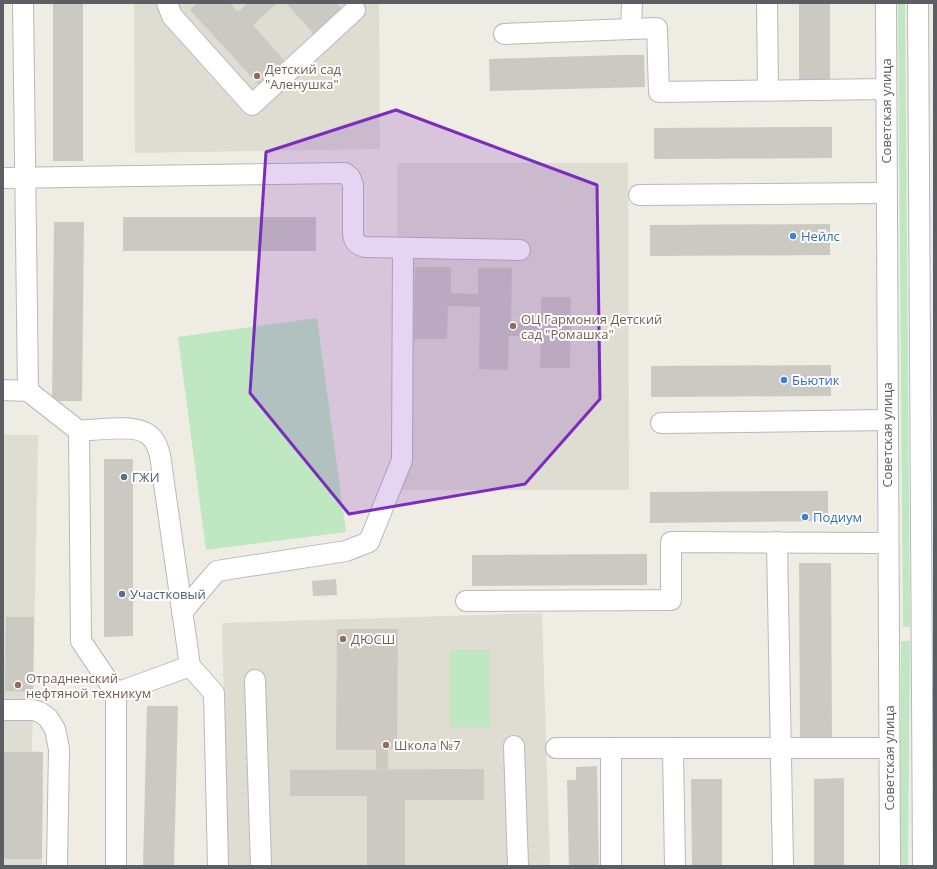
<svg xmlns="http://www.w3.org/2000/svg" width="937" height="869" font-family="'Open Sans',sans-serif">
<style>
.education{fill:#dfdcd1}
.green{fill:#bfe7c1}
.building{fill:#cbc9c2}
.lines{fill:none;stroke-linecap:round;stroke-linejoin:round}
.minor-casing{stroke:#b6b9be;stroke-width:22}
.minor{stroke:#fff;stroke-width:20}
.marked{fill:#7b2cbf;fill-opacity:0.2;stroke:#7b2cbf;stroke-width:3;stroke-linejoin:round}
.education-dot{fill:#8d6e63;stroke:#fff;stroke-width:1.5}
.shop-dot{fill:#3f7fe0;stroke:#fff;stroke-width:1.5}
.service-dot{fill:#5c6f8a;stroke:#fff;stroke-width:1.5}
.labels{text-anchor:middle;dominant-baseline:central;stroke-width:4;stroke-linejoin:round;paint-order:stroke}
.education-label{font-size:13px;fill:#785e54;stroke:#fff;text-anchor:start}
.street-label{font-size:13px;fill:#5b5f64;stroke:#fff}
.shop-label{font-size:13px;fill:#366cbe;stroke:#fff;text-anchor:start}
.service-label{font-size:13px;fill:#4e5e75;stroke:#fff;text-anchor:start}
</style>
<rect width="100%" height="100%" fill="#efece3"/>
<g class="education">
<polygon points="134,3 379,3 380,149 135,153"/>
<polygon points="397,163 628,163 629,490 397,490"/>
<polygon points="3,435 38,435 32,751 43,752 42,866 3,866"/>
<polygon points="542,613 550,866 228,866 222,623"/>
</g>
<g class="green">
<polygon points="898,3 905,3 910,627 903,627"/>
<polygon points="317,318 346,532 206,550 178,337"/>
<polygon points="901,641 910,641 908,866 900,866"/>
<rect x="450" y="650" width="40" height="77"/>
</g>
<g class="building">
<rect x="53" y="3" width="30" height="158"/>
<polygon points="197,3 230,3 238,12 248,3 277,3 253,25 284,60 258,84 190,10"/>
<polygon points="286,3 337,3 341,8 314,34"/>
<rect x="799" y="3" width="31" height="83"/>
<polygon points="620,55 644,55 645,87 490,91 489,59"/>
<polygon points="811,127 832,127 832,158 654,159 654,128"/>
<rect x="123" y="217" width="193" height="34"/>
<polygon points="54,222 84,222 82,401 52,401"/>
<polygon points="830,224 830,255 650,256 650,225"/>
<polygon points="415,267 451,267 451,293 478,294 478,268 512,268 511,323 541,324 541,297 571,297 570,368 540,368 541,336 509,336 508,370 479,369 480,307 448,306 447,339 414,339"/>
<polygon points="831,365 831,396 651,397 651,366"/>
<polygon points="104,459 133,459 133,636 104,637"/>
<polygon points="828,491 828,521 650,523 650,492"/>
<polygon points="647,554 647,585 472,586 472,555"/>
<polygon points="799,563 831,563 832,741 800,742"/>
<polygon points="336,579 337,595 313,596 312,581"/>
<polygon points="6,617 34,617 33,692 5,691"/>
<polygon points="337,629 398,629 397,749 388,749 388,769 376,769 376,750 336,750"/>
<polygon points="147,706 178,706 174,866 143,866"/>
<polygon points="4,752 43,752 42,859 3,859"/>
<polygon points="597,766 599,866 569,866 567,780 576,780 576,767"/>
<polygon points="484,769 484,800 405,800 405,866 367,866 367,796 290,796 290,770"/>
<polygon points="844,778 844,866 814,866 814,779"/>
<polygon points="691,779 722,779 722,866 692,866"/>
</g>
<g class="lines">
<g class="minor-casing">
<g id="minor">
<polyline points="23,3 28,391 79,431 81,641 116,693 116,866"/>
<polyline points="167,3 172,16 252,105 355,10"/>
<polyline points="767,3 768,90"/>
<polyline points="886,3 890,866"/>
<polyline points="918,3 923,866"/>
<polyline points="631,29 632,3"/>
<polyline points="504,34 657,28 659,92 886,89"/>
<path d="M3 178 345 173 350 177 353 185V234C354 242 357 245 365 247L520 250"/>
<polyline points="639,195 886,193"/>
<polyline points="3,390 28,391"/>
<polyline points="661,423 887,420"/>
<path d="M79 431C96 430 138 423 150 436 156 441 158 448 160 455L190 666 116 693"/>
<polyline points="777,542 783,866"/>
<polyline points="466,601 671,600 671,542 887,543"/>
<polyline points="182,612 217,571 346,551 369,542 402,460 403,248"/>
<polyline points="190,666 214,693 218,866"/>
<polyline points="255,680 261,866"/>
<polyline points="3,710 33,710 40,712 48,718 55,729 59,749 57,866"/>
<polyline points="514,746 518,866"/>
<polyline points="556,748 889,748"/>
<polyline points="673,748 675,866"/>
<polyline points="611,866 611,748"/>
</g>
</g>
<use href="#minor" class="minor"/>
</g>
<path class="marked" d="M396 110 597 185 600 399 525 484 349 514 250 393 266 152Z"/>
<g class="education-dot">
<circle cx="257" cy="76" r="4"/>
<circle cx="513" cy="326" r="4"/>
<circle cx="343" cy="639" r="4"/>
<circle cx="18" cy="685" r="4"/>
<circle cx="386" cy="745" r="4"/>
</g>
<g class="shop-dot">
<circle cx="793" cy="236" r="4"/>
<circle cx="784" cy="380" r="4"/>
<circle cx="805" cy="517" r="4"/>
</g>
<g class="service-dot">
<circle cx="124" cy="477" r="4"/>
<circle cx="122" cy="594" r="4"/>
</g>
<g class="labels">
<g class="education-label">
<text x="265" y="69">Детский сад<tspan x="265" dy="15">"Аленушка"</tspan></text>
<text x="521" y="319">ОЦ Гармония Детский<tspan x="521" dy="15">сад "Ромашка"</tspan></text>
<text x="351" y="639">ДЮСШ</text>
<text x="26" y="678">Отрадненский<tspan x="26" dy="15">нефтяной техникум</tspan></text>
<text x="394" y="745">Школа №7</text>
</g>
<g class="street-label">
<text transform="translate(886 111) rotate(-90)">Советская улица</text>
<text transform="translate(887 435) rotate(-90)">Советская улица</text>
<text transform="translate(889 758) rotate(-90)">Советская улица</text>
</g>
<g class="shop-label">
<text x="801" y="236">Нейлс</text>
<text x="792" y="380">Бьютик</text>
<text x="813" y="517">Подиум</text>
</g>
<g class="service-label">
<text x="132" y="477">ГЖИ</text>
<text x="130" y="594">Участковый</text>
</g>
</g>
<rect width="937" height="869" fill="none" stroke="#5b5f64" stroke-width="8"/>
</svg>
